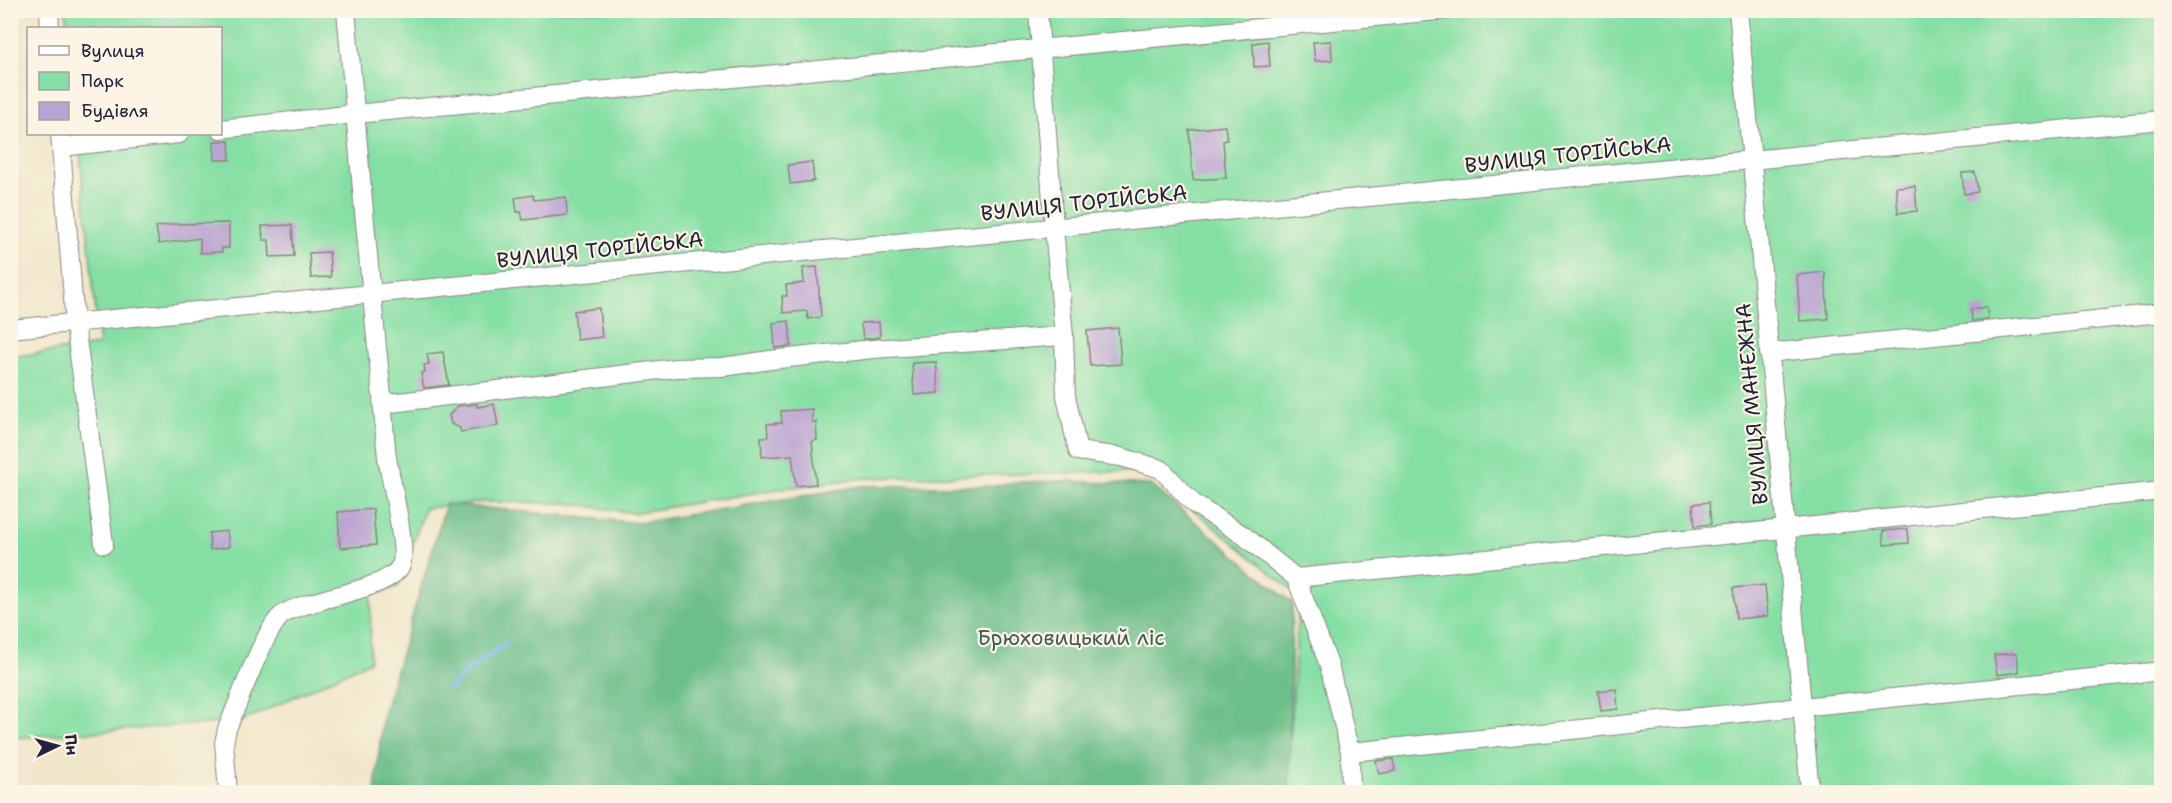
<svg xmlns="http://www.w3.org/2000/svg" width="2172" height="803" font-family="'Shantell Sans',sans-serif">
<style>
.green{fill:#85dfa4;stroke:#548070;stroke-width:1.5}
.forest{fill:#6cbe8a;stroke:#477062;stroke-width:1.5}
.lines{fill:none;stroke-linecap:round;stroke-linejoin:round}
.stream{stroke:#73b6e9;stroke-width:5}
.building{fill:#b9a3d0}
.minor-casing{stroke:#898481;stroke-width:20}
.minor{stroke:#fff;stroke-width:18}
.labels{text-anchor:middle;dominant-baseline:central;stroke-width:4.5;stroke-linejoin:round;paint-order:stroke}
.street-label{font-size:21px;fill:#22223b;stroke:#fcf5e5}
.park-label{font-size:21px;fill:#405b5a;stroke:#fcf5e5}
</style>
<rect width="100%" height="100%" fill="#fcf5e5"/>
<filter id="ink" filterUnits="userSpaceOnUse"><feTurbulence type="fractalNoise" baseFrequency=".0167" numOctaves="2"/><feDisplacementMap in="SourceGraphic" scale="12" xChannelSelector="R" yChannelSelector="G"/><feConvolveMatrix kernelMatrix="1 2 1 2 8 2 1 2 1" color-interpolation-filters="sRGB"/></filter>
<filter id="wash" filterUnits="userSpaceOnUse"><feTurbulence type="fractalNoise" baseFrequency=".008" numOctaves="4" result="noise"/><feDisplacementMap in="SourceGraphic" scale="24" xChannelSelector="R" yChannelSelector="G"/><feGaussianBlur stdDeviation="1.35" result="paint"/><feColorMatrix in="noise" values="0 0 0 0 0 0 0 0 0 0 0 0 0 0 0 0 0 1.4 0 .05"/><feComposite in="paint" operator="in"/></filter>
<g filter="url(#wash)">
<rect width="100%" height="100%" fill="#f0e5c7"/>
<polygon class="green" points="66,11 2161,11 2161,792 1287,792 1299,596 1146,471 864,478 784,488 633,513 567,503 483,502 425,508 398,587 371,595 370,661 243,721 11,738 10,357 99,345 78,134 220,134 220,28 67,28"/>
<polygon class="forest" points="1064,481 1151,485 1292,603 1289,792 375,792 383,714 446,504 639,523 862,486 993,486 1015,482"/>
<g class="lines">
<polyline class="stream" points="449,689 469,669 507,643"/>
</g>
<g id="blocks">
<g class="building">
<polygon points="1268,41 1270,66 1254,67 1253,43"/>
<polygon points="1331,41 1332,60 1315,61 1313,42"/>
<polygon points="1225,126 1227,140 1223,141 1226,178 1193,180 1189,130"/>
<polygon points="214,141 229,141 230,160 215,160"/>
<polygon points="812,162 814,181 790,184 788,165"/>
<polygon points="1975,172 1978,192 1964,194 1962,173"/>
<polygon points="1915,186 1917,211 1898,213 1896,187"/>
<polygon points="533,195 534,200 566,197 567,215 523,220 521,212 517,212 515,198"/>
<polygon points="229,223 229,248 222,248 222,252 200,253 200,238 159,244 156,227 174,224"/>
<polygon points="292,225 294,256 270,257 269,240 263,240 262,226"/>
<polygon points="329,252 331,277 311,278 309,253"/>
<polygon points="817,267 821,317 808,319 807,311 783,313 782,296 787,296 786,285 804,283 803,268"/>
<polygon points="1825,272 1828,319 1800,321 1797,275"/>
<polygon points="1987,307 1988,319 1972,321 1971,309"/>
<polygon points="599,308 602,337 577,340 574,311"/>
<polygon points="789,321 791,346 775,348 773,323"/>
<polygon points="879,322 880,337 863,339 861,323"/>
<polygon points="1118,328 1121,364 1090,366 1087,331"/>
<polygon points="443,352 449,385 424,388 421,373 425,372 424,365 429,364 427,354"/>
<polygon points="936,362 939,393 914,395 912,363"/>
<polygon points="477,404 477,407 494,404 498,426 461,432 460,428 451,424 449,415 458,406"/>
<polygon points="812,409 812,422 816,422 817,440 812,441 816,484 796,486 792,455 762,457 761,437 768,437 767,424 782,423 781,411"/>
<polygon points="1709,502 1711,524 1695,526 1693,504"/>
<polygon points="373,509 376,545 340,548 338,512"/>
<polygon points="1908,529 1909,543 1884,545 1883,531"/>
<polygon points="227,531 229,547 210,550 209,533"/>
<polygon points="1765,585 1768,616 1736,619 1733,588"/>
<polygon points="2017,653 2019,672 1997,675 1994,655"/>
<polygon points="1616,689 1618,709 1601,711 1598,691"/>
<polygon points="1393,759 1395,771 1379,774 1376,761"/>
</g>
</g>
</g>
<g filter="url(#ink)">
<use href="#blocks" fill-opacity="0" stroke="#898481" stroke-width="1.5"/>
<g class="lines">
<g class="minor-casing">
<g id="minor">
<polyline points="49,10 50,28"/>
<polyline points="1038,10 1054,228 1064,336 1066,396 1078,451 1121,457 1161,469 1194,504 1243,535 1296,578 1329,665 1350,752 1351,792"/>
<polyline points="1738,10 1810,792"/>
<polyline points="220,129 355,114 1448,10"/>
<polyline points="60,134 75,324 104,544"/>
<polyline points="61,147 179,134"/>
<polyline points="10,329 2162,120"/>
<polyline points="1769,353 2162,313"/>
<polyline points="383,404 676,368 723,367 770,360 873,349 1064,336"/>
<polyline points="1296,578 2162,491"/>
<polyline points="1350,752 2162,671"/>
<path d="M228 792 224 743 227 729C237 706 265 628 282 615 305 598 390 591 401 565 408 550 390 478 387 457 384 431 383 403 380 376 367 254 357 132 346 10"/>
</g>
</g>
<use href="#minor" class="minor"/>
</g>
</g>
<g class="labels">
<g class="street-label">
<text transform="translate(1568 155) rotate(-6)">ВУЛИЦЯ ТОРІЙСЬКА</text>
<text transform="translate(1084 203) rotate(-6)">ВУЛИЦЯ ТОРІЙСЬКА</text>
<text transform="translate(600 250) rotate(-6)">ВУЛИЦЯ ТОРІЙСЬКА</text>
<text transform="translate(1752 404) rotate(-95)">ВУЛИЦЯ МАНЕЖНА</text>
</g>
<g class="park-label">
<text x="1071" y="638">Брюховицький ліс</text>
</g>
</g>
<rect width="2172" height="803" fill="none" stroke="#fcf5e5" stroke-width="36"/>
<rect x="27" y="27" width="195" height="108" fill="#fcf5e5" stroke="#a5a1a1" stroke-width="1.5"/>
<rect x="39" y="46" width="30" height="9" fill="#ffffff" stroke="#a5a1a1" stroke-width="1.5"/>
<text x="81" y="57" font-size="18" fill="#22223b">Вулиця</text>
<rect x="39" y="72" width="30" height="18" fill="#85dfa4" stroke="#a5a1a1" stroke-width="1.5"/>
<text x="81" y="87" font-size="18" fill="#22223b">Парк</text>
<rect x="39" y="102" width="30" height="18" fill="#b9a3d0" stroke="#a5a1a1" stroke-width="1.5"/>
<text x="81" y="117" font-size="18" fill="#22223b">Будівля</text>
<g transform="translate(57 746) rotate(85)" stroke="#fcf5e5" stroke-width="4.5" paint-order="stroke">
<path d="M0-4.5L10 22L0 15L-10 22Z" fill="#22223b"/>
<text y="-9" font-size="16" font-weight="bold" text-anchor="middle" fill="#22223b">Пн</text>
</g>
</svg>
